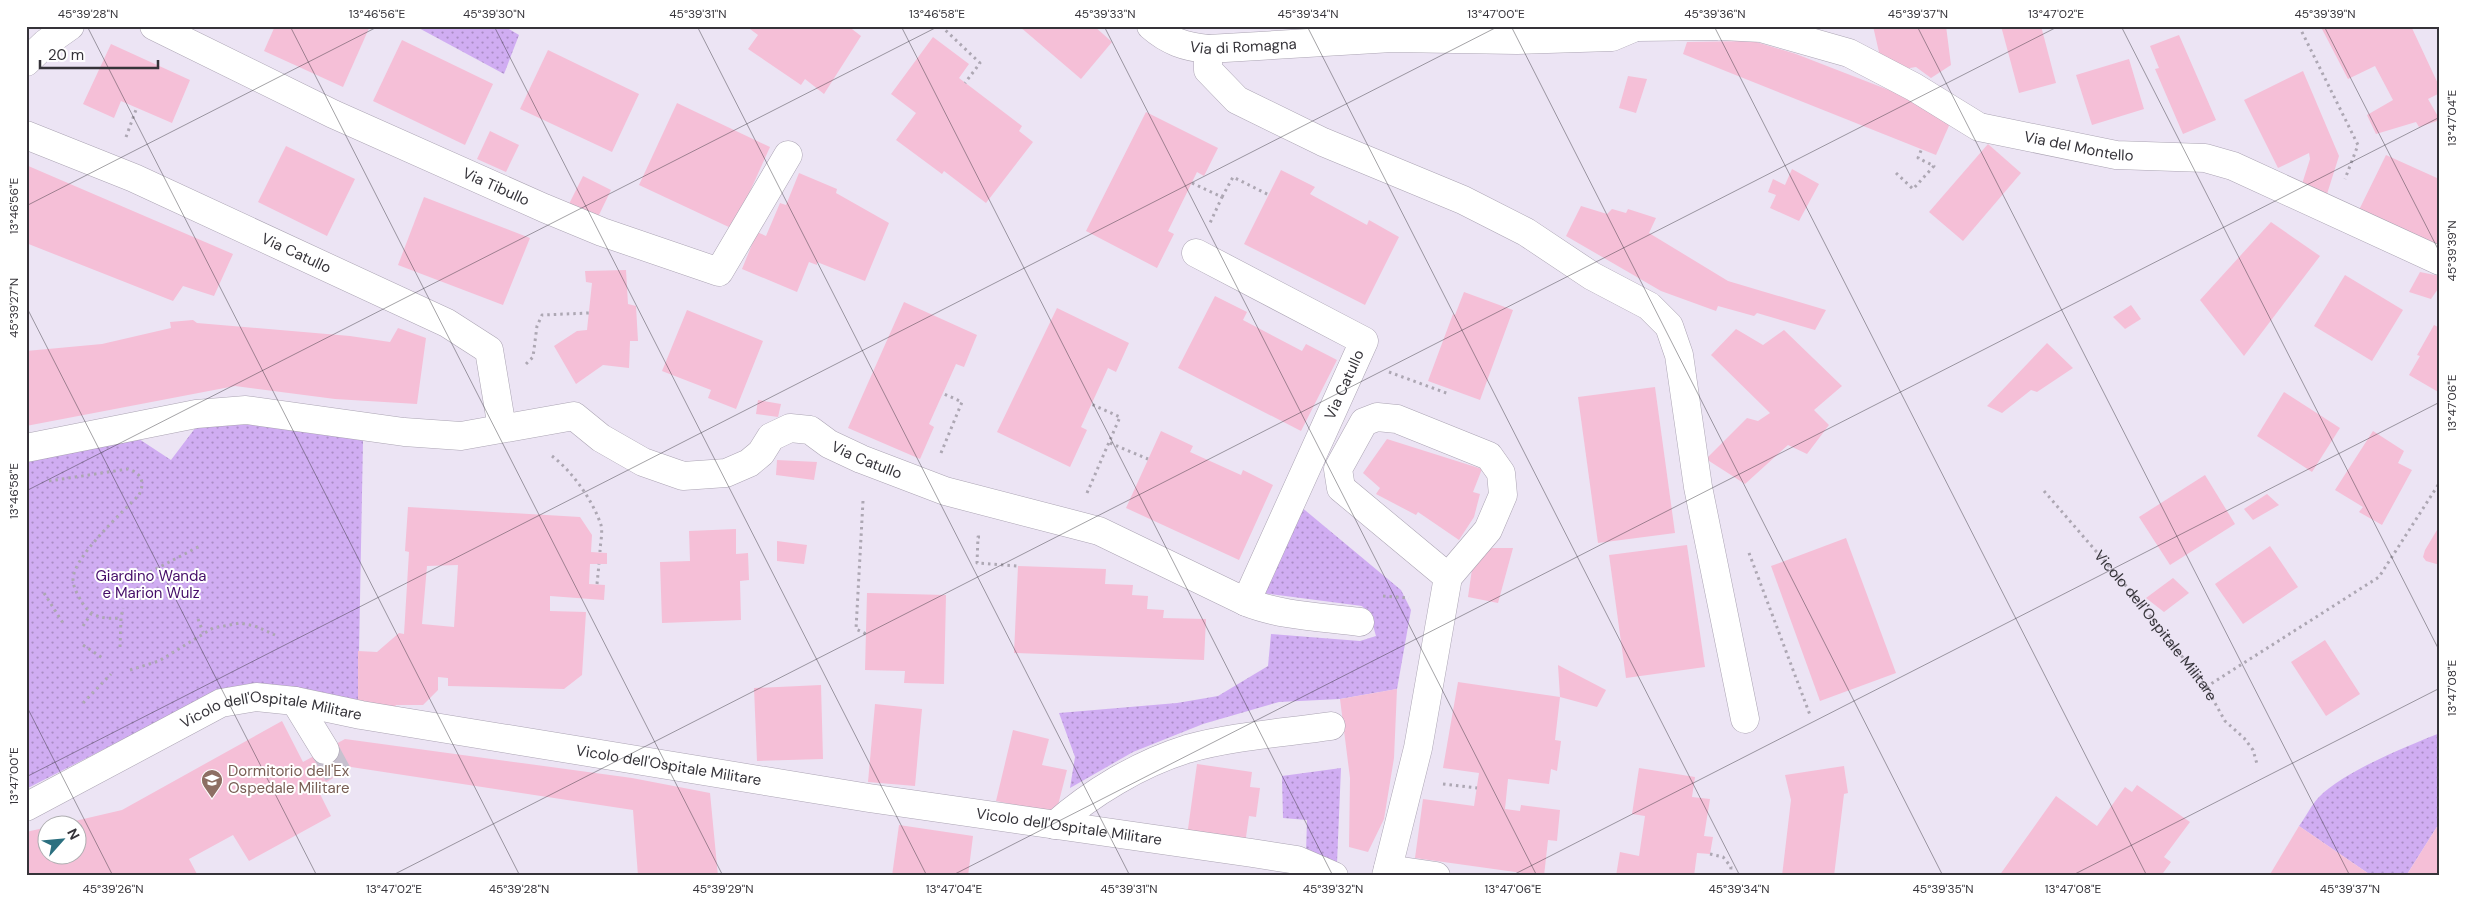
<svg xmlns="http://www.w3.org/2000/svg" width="2466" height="902" font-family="'DM Sans',sans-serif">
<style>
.green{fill:url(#green-dots)}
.building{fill:#f5bfd7;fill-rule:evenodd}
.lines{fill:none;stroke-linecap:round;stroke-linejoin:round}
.minor-tunnel{stroke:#c7c1cf;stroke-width:28;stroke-dasharray:28 14;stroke-linecap:butt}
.minor-casing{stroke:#aba4b3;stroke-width:29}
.path{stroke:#ada7b3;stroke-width:3;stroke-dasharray:2.5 4;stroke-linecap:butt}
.minor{stroke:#fff;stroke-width:28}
.ticks{fill:none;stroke:#353339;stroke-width:1;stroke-opacity:0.45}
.labels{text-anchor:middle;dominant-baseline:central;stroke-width:4;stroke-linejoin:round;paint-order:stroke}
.street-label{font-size:15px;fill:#353339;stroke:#fff}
.park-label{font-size:15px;fill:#450d68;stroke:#fff}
.education-label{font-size:15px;fill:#785e54;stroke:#fff;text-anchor:start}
.neatline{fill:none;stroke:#353339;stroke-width:2}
.ticks-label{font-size:12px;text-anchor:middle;fill:#353339}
</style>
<defs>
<pattern id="green-dots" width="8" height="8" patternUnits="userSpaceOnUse" patternTransform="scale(1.25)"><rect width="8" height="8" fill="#d0adf2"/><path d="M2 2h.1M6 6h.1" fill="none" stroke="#aa8dc5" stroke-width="1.8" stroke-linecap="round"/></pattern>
</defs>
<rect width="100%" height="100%" fill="#ece4f4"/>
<g class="green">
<polygon points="415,26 504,26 519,35 504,74"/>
<polygon points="251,422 363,440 358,707 208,696 26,789 26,462 139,439 171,460 196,427"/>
<polygon points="1300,506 1401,590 1411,610 1397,689 1340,699 1279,702 1203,724 1133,752 1070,788 1075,757 1059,713 1177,703 1218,696 1268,666 1271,634 1360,641 1376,636 1370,615 1362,606 1262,593"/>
<path d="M2440 733V822L2406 876H2372L2299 826C2306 817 2311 805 2319 797 2345 771 2405 747 2440 733Z"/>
<polygon points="1341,768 1337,863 1306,853 1307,820 1283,818 1282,776"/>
</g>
<g class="building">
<polygon points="275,26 370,26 343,87 264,51"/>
<polygon points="752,26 848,26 861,36 824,94 805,79 801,85 748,49 758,35 750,29"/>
<polygon points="1019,26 1094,26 1112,42 1081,79"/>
<polygon points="1873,26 1946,26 1951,65 1931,78 1916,67 1904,69 1881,61"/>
<polygon points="2001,26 2041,26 2056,83 2019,93"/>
<polygon points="2328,26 2411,26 2440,88 2440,93 2428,99 2440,120 2419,127 2416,122 2376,134 2367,115 2393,100 2375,66 2348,79 2322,29"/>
<polygon points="2179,35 2216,120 2183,134 2155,69 2159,68 2150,46"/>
<polygon points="933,37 969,64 959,78 1022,126 1019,131 1033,142 986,203 944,171 942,174 896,140 916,113 891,94"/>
<polygon points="402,40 493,84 465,145 373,101"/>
<polygon points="1753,41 1796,54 1930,106 1952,119 1936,155 1683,54 1687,42"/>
<polygon points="111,44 190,80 172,123 121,101 114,118 83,104"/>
<polygon points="548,50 639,94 612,152 520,109"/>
<polygon points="2129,59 2144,109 2092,125 2076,75"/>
<polygon points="2303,71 2339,156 2327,194 2302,184 2310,159 2309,153 2278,168 2244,100"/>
<polygon points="1628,76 1647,79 1636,113 1619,108"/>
<polygon points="677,103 770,147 733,229 639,185"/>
<polygon points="1146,112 1218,148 1204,176 1197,172 1168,231 1174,234 1157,268 1086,231"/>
<polygon points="490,131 519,145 506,172 477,159"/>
<polygon points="1988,144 2021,173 1963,241 1929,212"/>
<polygon points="286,146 355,179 327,236 258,202"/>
<polygon points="2386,155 2437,178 2440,174 2440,250 2358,212"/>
<polygon points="26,165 233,254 214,296 183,286 173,301 26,243"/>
<polygon points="1792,169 1819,184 1799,221 1770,208 1776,195 1768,192 1773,179 1785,185"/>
<polygon points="1281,170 1315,187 1310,194 1367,225 1369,220 1399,237 1365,305 1244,244"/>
<polygon points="799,173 837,189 836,193 889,223 865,281 817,262 817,265 809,262 797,292 742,269 757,232 766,236 780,203 786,205"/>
<polygon points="583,176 611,190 598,217 569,204"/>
<polygon points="424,197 530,238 503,305 398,265"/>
<polygon points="1581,206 1607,214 1612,209 1626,213 1628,209 1656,218 1649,233 1728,281 1826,310 1815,330 1757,313 1754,316 1718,306 1716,311 1661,291 1566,236"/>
<polygon points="2271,222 2320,256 2244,356 2200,300"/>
<polygon points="626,270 628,304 636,306 638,341 630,341 629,368 603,365 576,384 554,346 577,331 587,330 592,283 586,282 585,271"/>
<polygon points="2420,272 2440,276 2440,286 2431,299 2409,292"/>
<polygon points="2345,275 2403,310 2372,361 2314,326"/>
<polygon points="1464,292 1513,310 1480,400 1428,381 1453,314 1455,315"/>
<polygon points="1215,296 1247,312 1243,320 1302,351 1306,344 1337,360 1301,431 1178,368"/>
<polygon points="904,302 977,335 964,367 956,364 929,424 934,427 920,459 848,428"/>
<polygon points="2131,305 2141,319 2125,329 2113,317"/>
<polygon points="1057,308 1129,343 1116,372 1108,368 1081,427 1087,430 1070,467 997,432"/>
<polygon points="687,310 763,341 736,409 708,398 711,390 662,371"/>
<polygon points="193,320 197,323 350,336 390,342 398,328 426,338 417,404 335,399 235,386 26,426 26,351 102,344 171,328 170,322"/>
<polygon points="2434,325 2440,328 2440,393 2409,375 2420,356 2417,355"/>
<polygon points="1736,329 1763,345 1784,330 1842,386 1814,410 1829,425 1807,454 1788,445 1745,484 1706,459 1747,418 1758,421 1770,413 1711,355"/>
<polygon points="2047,343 2073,368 2037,392 2031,390 2002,413 1987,406"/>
<polygon points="1655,387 1675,533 1598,543 1578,397"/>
<polygon points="2284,392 2340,428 2312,472 2257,436"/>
<polygon points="758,400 781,404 778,417 756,414"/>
<polygon points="1161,431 1193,446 1190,452 1241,475 1243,470 1273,485 1239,560 1126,508"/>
<polygon points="2373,431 2404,451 2398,463 2412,470 2382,525 2359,512 2363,507 2335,490"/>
<polygon points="1387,439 1482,469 1473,492 1480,494 1474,517 1459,540 1418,512 1416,515 1376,494 1380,488 1363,473"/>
<polygon points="777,460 817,462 814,480 776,475"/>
<polygon points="2205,475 2235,524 2170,565 2139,517"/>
<polygon points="2267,494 2279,505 2253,520 2244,509"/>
<path d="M408 507 580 517 592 535 591 552 607 553V564H590L589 584 605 585 604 600 550 596V611L586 612 582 675 564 689 448 686V678L438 677V690L423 705H396L395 707H358V651L377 652 399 633 404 634 409 552 405 551ZM458 565 454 627 422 624 427 566Z"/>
<polygon points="2440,525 2440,565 2426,561 2423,557 2425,550"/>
<polygon points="736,529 736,554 748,553 749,580 740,581 741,620 662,623 660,562 690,561 689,531"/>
<polygon points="1846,538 1896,673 1820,701 1771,566"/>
<polygon points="777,541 807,545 804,564 777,561"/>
<polygon points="1687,545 1705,667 1626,678 1609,555"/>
<polygon points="2270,546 2298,587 2243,624 2215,584"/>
<polygon points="1487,548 1513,548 1498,603 1468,597 1472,569"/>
<polygon points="1018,566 1106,569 1105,584 1133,585 1132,595 1148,596 1147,609 1164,610 1163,618 1206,619 1204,660 1014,653"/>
<polygon points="2173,578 2189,593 2164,612 2146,598"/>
<polygon points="867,593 946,595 944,684 904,683 905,671 865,670"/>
<polygon points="2325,640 2360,694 2326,716 2291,662"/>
<polygon points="1558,665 1606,690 1597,707 1560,697"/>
<polygon points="1458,682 1560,697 1555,740 1561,741 1557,771 1551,769 1549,784 1508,779 1505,809 1520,811 1521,805 1560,810 1557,841 1548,840 1544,876 1415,858 1423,799 1474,806 1479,773 1443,768"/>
<polygon points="821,685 823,759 757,761 754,688"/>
<polygon points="1397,689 1394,758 1384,819 1368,852 1349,847 1350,778 1340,699"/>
<polygon points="875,704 922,709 915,786 868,782"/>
<polygon points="282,721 303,762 345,739 632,778 710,793 718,876 638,876 633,810 351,767 317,788 331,816 249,861 233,835 189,859 198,876 26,876 26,832 48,827 48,854 78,854 78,824 62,824 122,810"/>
<polygon points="1013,730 1049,739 1042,765 1067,770 1056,813 996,801"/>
<polygon points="1197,764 1252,772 1250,787 1260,788 1256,817 1249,816 1245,844 1187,836"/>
<polygon points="1844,766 1848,793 1844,794 1834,876 1782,876 1791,800 1785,775"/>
<polygon points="1639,768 1695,777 1692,797 1710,799 1704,836 1713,837 1710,854 1697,853 1694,876 1616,876 1620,852 1639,856 1645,816 1632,814"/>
<polygon points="2137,785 2190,822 2164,857 2171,862 2161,876 1999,876 2056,796 2097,826 2125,787 2132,792"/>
<polygon points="2440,822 2440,876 2406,876"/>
<polygon points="899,825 973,836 968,876 892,876"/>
<polygon points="2299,826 2372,876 2269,876"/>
</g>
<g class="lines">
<polyline class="minor-tunnel" points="325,750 338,774"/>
<g class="minor-casing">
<g id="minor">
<path id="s2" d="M154 26 333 114 544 208 602 232 719 272 788 155"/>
<path id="s3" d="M1151 26C1168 41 1185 47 1208 49L1392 38 1517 40 1612 37 1638 26"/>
<path id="s4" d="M1722 26 1761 28 1849 53 1914 87 1979 127 2116 155 2205 158 2233 166 2440 261"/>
<polyline points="1637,27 1717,26"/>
<polyline points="1208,49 1208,70 1237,100 1323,142 1463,200 1526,232 1592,276 1649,306 1669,326 1679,355 1698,487 1745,719"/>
<polyline points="26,62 46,43 70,26"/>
<path id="s5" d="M26 135 134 178 447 323 489 350 502 428"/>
<path id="s6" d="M26 448 196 414 246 410 404 432 461 436 574 416 601 438 643 462 683 476 726 473 749 463 761 453 771 437 790 428 810 430 829 444 861 459 945 491 1099 531 1246 602 1364 341 1196 253"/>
<path d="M1246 602C1281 616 1322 617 1360 622"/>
<polyline points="295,701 325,750"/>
<path id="s7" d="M26 807 221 703 256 697 295 701 361 715 869 798 1252 853 1297 860 1334 876"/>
<path d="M1055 825C1091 793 1139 764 1187 749 1233 736 1283 733 1331 726"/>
<polyline points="1388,869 1436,876"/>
<polyline points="1386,876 1418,748 1448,577 1488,530 1503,495 1501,473 1489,456 1397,419 1377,417 1364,422 1338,469 1341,488 1448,577"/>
</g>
</g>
<g class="path">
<polyline points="941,26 980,63 965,83"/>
<polyline points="2299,26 2358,145 2345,179"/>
<polyline points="126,137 137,107"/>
<polyline points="1896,173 1913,189 1934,166 1918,158 1922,148"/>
<polyline points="1192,183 1222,197 1210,223"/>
<polyline points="1222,197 1233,177 1269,195"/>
<polyline points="526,364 533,357 537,326 542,315 589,313"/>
<polyline points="1389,372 1449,394"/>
<polyline points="1110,443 1148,459"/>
<polyline points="941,453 962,402 942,393"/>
<path d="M552 456C573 472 593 501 601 525 603 533 600 544 600 552"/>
<path d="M49 481 128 469C142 473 145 483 139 495 123 512 74 556 73 579 73 588 79 597 83 604 93 618 104 619 121 618"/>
<path id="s1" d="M2044 491 2133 594 2195 673 2206 687 2225 721 2244 738 2253 750 2257 764"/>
<polyline points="1087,493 1120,417 1091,404"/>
<polyline points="863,501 856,629 866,634"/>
<polyline points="980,537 978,537 977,563 1018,566"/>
<polyline points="1749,553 1810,715"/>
<polyline points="150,572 202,545"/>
<polyline points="597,584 599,564"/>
<polyline points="44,593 63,623"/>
<polyline points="1383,596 1409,598"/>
<polyline points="198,619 203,632"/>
<polyline points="83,626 91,614"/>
<polyline points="83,645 104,659"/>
<polyline points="120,647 121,618 123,608"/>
<polyline points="130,670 159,661 213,628 240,623 255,626 275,635"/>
<polyline points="2206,687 2379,577 2440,482"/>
<polyline points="83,703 111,674"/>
<polyline points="1443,784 1477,788"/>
<polyline points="1710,854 1723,857 1731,867 1730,876"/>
</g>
<use href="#minor" class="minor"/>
</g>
<path class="ticks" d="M87 26 520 876M290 26 723 876M494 26 927 876M697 26 1130 876M901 26 1333 876M1104 26 1537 876M1307 26 1740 876M1511 26 1943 876M1714 26 2147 876M1917 26 2350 876M2121 26 2440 652M2324 26 2440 253M26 206 379 26M26 306 317 876M26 491 939 26M26 705 113 876M26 777 1499 26M391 876 2059 26M951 876 2440 117M1511 876 2440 402M2071 876 2440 688"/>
<defs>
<g id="university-pin" transform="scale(1.125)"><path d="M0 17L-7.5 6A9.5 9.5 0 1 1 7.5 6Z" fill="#8d6e63" stroke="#fff"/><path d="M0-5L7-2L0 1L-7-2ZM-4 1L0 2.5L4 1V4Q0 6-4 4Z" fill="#fff"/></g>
</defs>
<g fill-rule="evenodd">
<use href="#university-pin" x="212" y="780"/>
</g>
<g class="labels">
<g class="street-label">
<text stroke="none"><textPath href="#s3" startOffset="98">Via di Romagna</textPath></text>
<text stroke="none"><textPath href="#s4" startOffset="382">Via del Montello</textPath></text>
<text stroke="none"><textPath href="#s2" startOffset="378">Via Tibullo</textPath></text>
<text stroke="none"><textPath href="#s5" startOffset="295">Via Catullo</textPath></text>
<text stroke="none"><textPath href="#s6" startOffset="1534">Via Catullo</textPath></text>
<text stroke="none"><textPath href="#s6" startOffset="889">Via Catullo</textPath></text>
<text stroke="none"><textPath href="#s1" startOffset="175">Vicolo dell'Ospitale Militare</textPath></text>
<text stroke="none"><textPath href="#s7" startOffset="270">Vicolo dell'Ospitale Militare</textPath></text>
<text stroke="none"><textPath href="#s7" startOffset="675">Vicolo dell'Ospitale Militare</textPath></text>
<text stroke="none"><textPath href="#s7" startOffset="1080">Vicolo dell'Ospitale Militare</textPath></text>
</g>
<g class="park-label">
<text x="151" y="576">Giardino Wanda<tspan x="151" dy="17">e Marion Wulz</tspan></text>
</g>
<g class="education-label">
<text x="228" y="771">Dormitorio dell'Ex<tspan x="228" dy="17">Ospedale Militare</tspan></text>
</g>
</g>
<rect width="2466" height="902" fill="none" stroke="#ffffff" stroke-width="55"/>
<g transform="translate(62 840) rotate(63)"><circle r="24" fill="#ffffff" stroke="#aeadb0"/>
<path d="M0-4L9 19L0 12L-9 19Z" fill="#2b6f7f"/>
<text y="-8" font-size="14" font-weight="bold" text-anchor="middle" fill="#353339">N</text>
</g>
<path d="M40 60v8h118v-8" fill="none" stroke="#353339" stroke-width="2.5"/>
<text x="48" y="60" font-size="15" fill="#353339" stroke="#ffffff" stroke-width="4" paint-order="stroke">20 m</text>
<rect x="28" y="28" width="2410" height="846" class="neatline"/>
<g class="ticks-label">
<text x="88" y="18">45°39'28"N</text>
<text x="377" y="18">13°46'56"E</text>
<text x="494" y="18">45°39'30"N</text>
<text x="698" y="18">45°39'31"N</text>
<text x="937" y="18">13°46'58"E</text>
<text x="1105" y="18">45°39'33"N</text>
<text x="1308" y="18">45°39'34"N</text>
<text x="1496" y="18">13°47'00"E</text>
<text x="1715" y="18">45°39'36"N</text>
<text x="1918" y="18">45°39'37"N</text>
<text x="2056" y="18">13°47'02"E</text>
<text x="2325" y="18">45°39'39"N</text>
<text transform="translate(2452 118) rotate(-90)" y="4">13°47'04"E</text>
<text transform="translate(14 206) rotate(-90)" y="4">13°46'56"E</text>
<text transform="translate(2452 251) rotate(-90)" y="4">45°39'39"N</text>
<text transform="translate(14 308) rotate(-90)" y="4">45°39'27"N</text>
<text transform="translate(2452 403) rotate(-90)" y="4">13°47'06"E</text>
<text transform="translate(14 491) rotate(-90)" y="4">13°46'58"E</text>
<text transform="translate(2452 688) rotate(-90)" y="4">13°47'08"E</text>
<text transform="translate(14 776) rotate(-90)" y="4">13°47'00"E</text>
<text x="113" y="893">45°39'26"N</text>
<text x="394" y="893">13°47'02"E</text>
<text x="519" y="893">45°39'28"N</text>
<text x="723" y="893">45°39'29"N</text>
<text x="954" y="893">13°47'04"E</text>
<text x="1129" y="893">45°39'31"N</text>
<text x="1333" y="893">45°39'32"N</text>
<text x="1513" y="893">13°47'06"E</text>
<text x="1739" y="893">45°39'34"N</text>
<text x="1943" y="893">45°39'35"N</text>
<text x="2073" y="893">13°47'08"E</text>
<text x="2350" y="893">45°39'37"N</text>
</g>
</svg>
